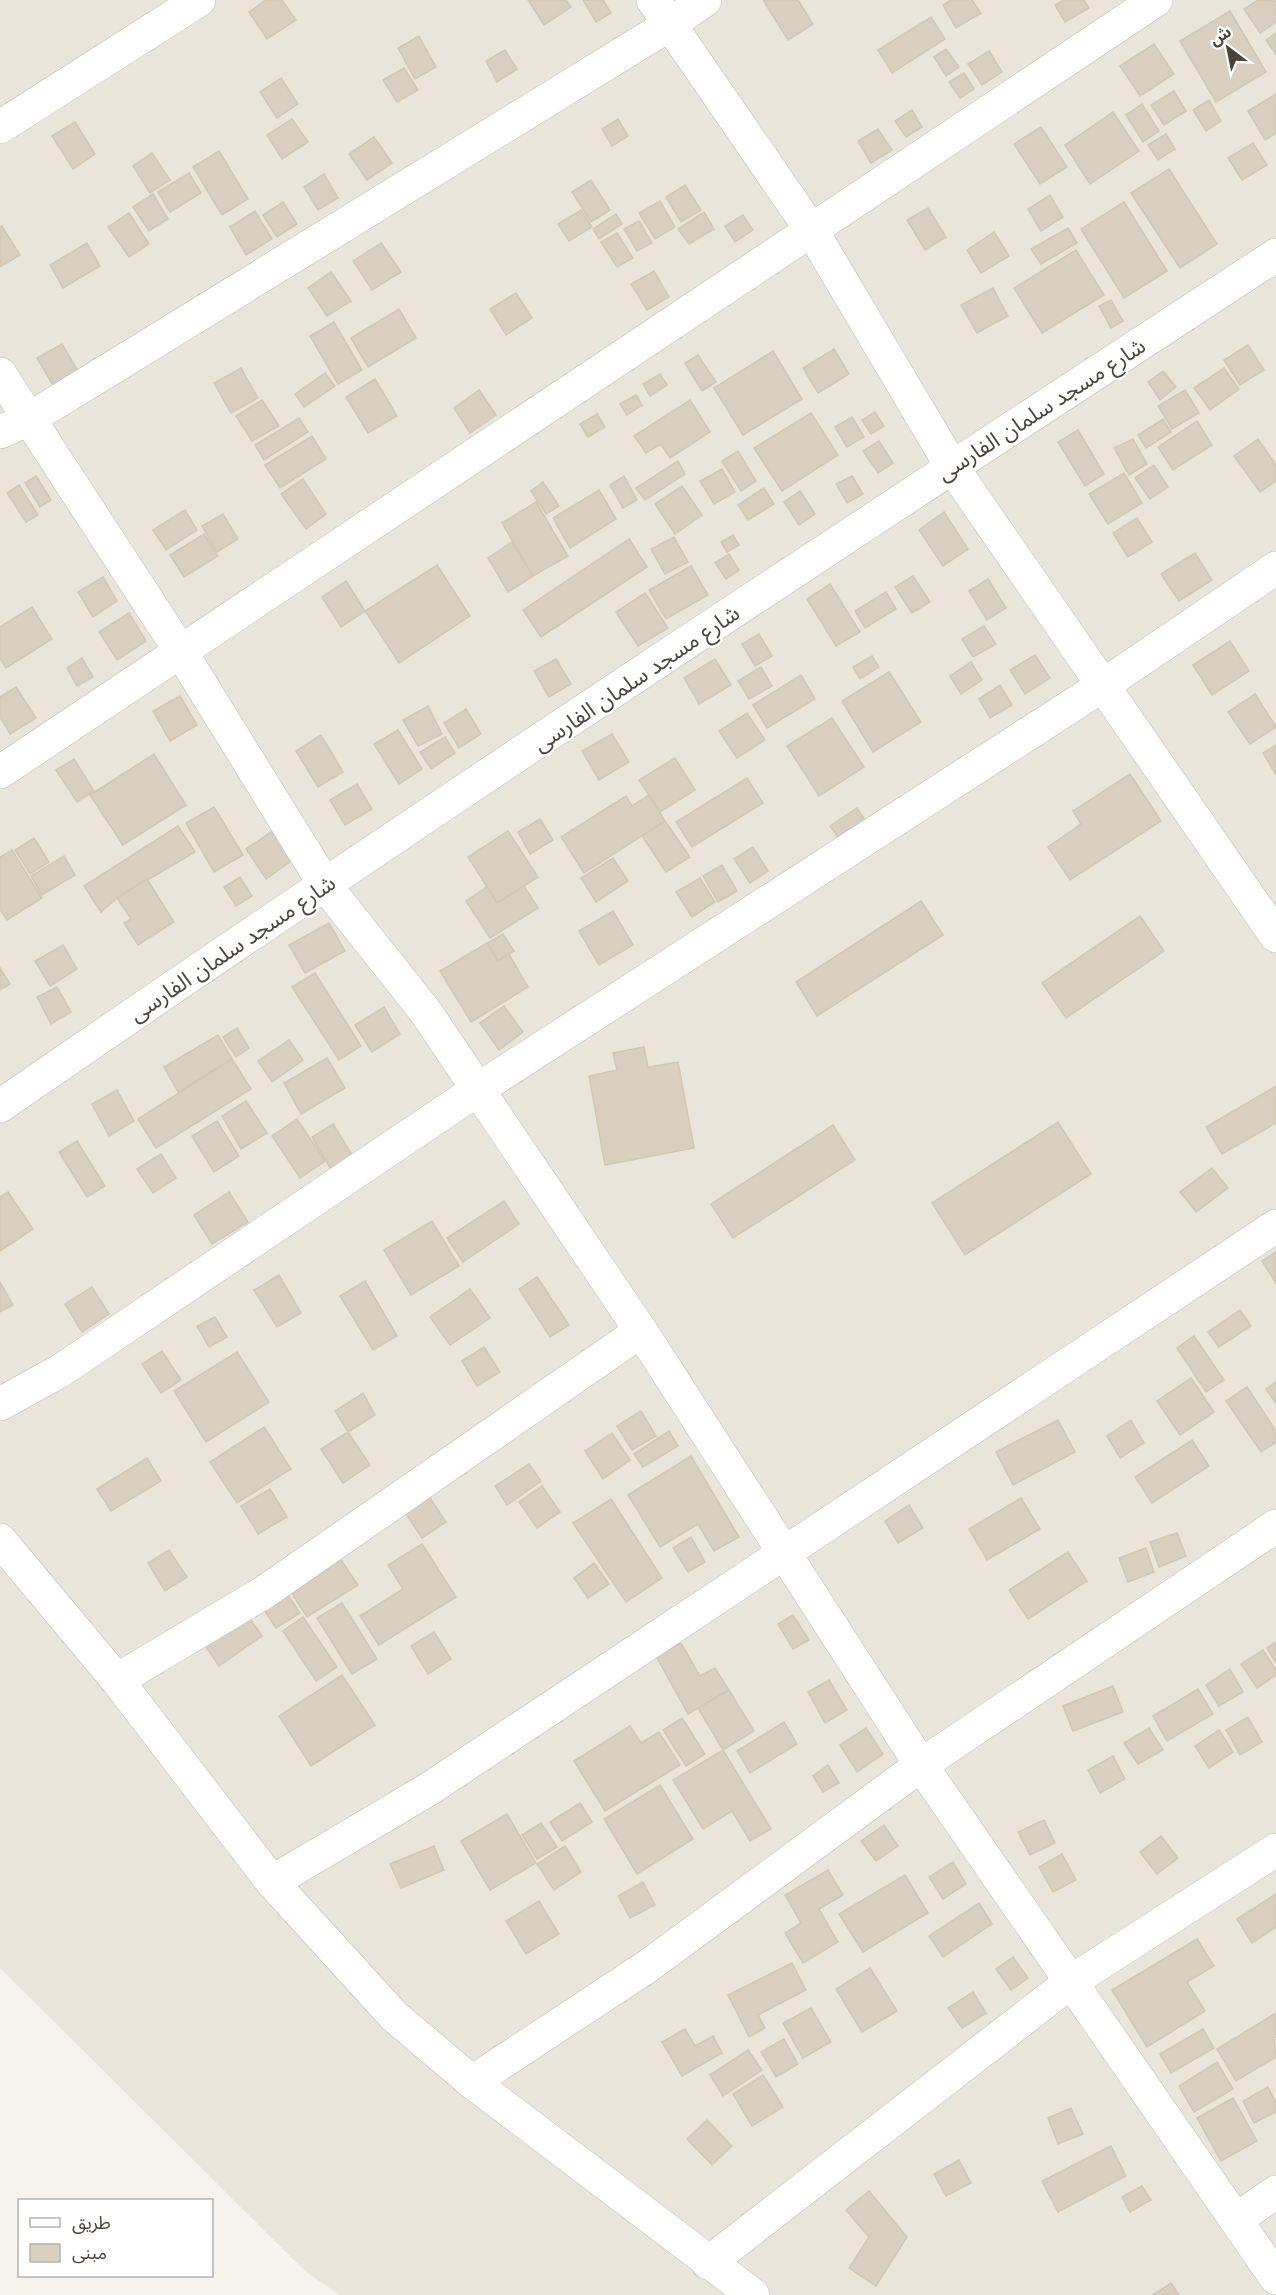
<svg xmlns="http://www.w3.org/2000/svg" width="1276" height="2295" font-family="'Space Grotesk','Noto Sans Arabic',sans-serif">
<style>
.residential{fill:#eae5da}
.building{fill:#d8cfc1;stroke:#d3c7b4;stroke-width:1.5}
.lines{fill:none;stroke-linecap:round;stroke-linejoin:round}
.minor-casing{stroke:#c2bbae;stroke-width:34}
.minor{stroke:#fff;stroke-width:33}
.labels{text-anchor:middle;dominant-baseline:central;stroke-width:4.5;stroke-linejoin:round;paint-order:stroke}
.street-label{font-size:22px;fill:#4b4439;stroke:#fff}
</style>
<rect width="100%" height="100%" fill="#f6f3ec"/>
<polygon class="residential" points="0,0 1276,0 1276,2295 340,2295 306,2272 0,1968"/>
<g class="building">
<polygon points="266,0 282,0 296,20 267,39 249,12"/>
<polygon points="528,0 566,0 571,7 544,25"/>
<polygon points="583,0 603,0 611,13 596,22"/>
<polygon points="763,0 798,0 813,24 788,40"/>
<polygon points="951,0 972,0 981,13 956,28 943,5"/>
<polygon points="1064,0 1084,0 1089,8 1065,22 1055,5"/>
<polygon points="1258,0 1276,1 1276,22 1260,33 1244,9"/>
<polygon points="1230,11 1266,72 1216,102 1180,41"/>
<polygon points="931,17 945,39 892,73 878,50"/>
<polygon points="1276,33 1276,55 1266,40"/>
<polygon points="419,36 436,67 415,79 398,48"/>
<polygon points="1154,44 1174,74 1140,96 1120,66"/>
<polygon points="946,49 959,67 946,76 934,57"/>
<polygon points="505,50 517,69 497,82 486,61"/>
<polygon points="989,51 1002,72 982,85 968,64"/>
<polygon points="404,68 418,90 397,102 383,80"/>
<polygon points="964,73 974,89 960,98 949,82"/>
<polygon points="281,78 298,104 277,118 260,92"/>
<polygon points="1174,91 1186,111 1164,125 1151,105"/>
<polygon points="1276,94 1276,133 1265,140 1248,111"/>
<polygon points="1209,100 1221,121 1206,131 1193,110"/>
<polygon points="1142,104 1159,131 1143,142 1126,115"/>
<polygon points="912,110 922,127 906,137 895,121"/>
<polygon points="1113,112 1139,151 1090,184 1065,145"/>
<polygon points="292,119 308,142 282,159 267,135"/>
<polygon points="618,119 628,136 612,146 602,129"/>
<polygon points="75,122 95,154 73,169 52,136"/>
<polygon points="1041,127 1067,167 1040,184 1014,144"/>
<polygon points="878,129 892,150 871,163 858,141"/>
<polygon points="1166,134 1175,149 1158,160 1148,145"/>
<polygon points="374,137 392,163 367,180 349,154"/>
<polygon points="1253,143 1267,165 1242,180 1228,158"/>
<polygon points="219,151 248,199 222,215 193,167"/>
<polygon points="152,153 170,180 150,193 133,166"/>
<polygon points="1169,169 1217,244 1180,268 1131,193"/>
<polygon points="189,173 201,193 170,212 158,192"/>
<polygon points="324,174 338,198 318,210 304,187"/>
<polygon points="591,180 610,210 591,222 572,192"/>
<polygon points="685,185 701,210 681,222 666,197"/>
<polygon points="153,194 168,219 149,231 133,207"/>
<polygon points="1050,195 1063,217 1041,231 1028,209"/>
<polygon points="660,201 675,227 655,239 639,213"/>
<polygon points="283,202 297,224 277,237 263,215"/>
<polygon points="1124,202 1167,271 1124,298 1081,229"/>
<polygon points="928,208 946,237 925,250 907,220"/>
<polygon points="581,210 592,227 569,241 558,224"/>
<polygon points="255,211 272,239 246,255 230,227"/>
<polygon points="704,212 714,229 689,244 678,229"/>
<polygon points="129,213 149,244 129,257 108,227"/>
<polygon points="616,214 622,224 599,239 593,229"/>
<polygon points="743,215 753,230 735,242 725,226"/>
<polygon points="639,221 652,243 637,251 624,229"/>
<polygon points="2,226 20,255 0,267 0,227"/>
<polygon points="1068,228 1077,243 1041,264 1031,249"/>
<polygon points="994,232 1009,256 981,273 967,250"/>
<polygon points="617,233 633,258 617,267 601,242"/>
<polygon points="87,243 100,266 63,288 50,265"/>
<polygon points="381,243 401,272 372,290 353,261"/>
<polygon points="1076,250 1104,295 1042,333 1014,288"/>
<polygon points="654,271 669,297 647,310 631,284"/>
<polygon points="331,272 351,301 327,316 308,288"/>
<polygon points="993,288 1008,316 977,333 961,305"/>
<polygon points="516,293 532,318 506,335 490,309"/>
<polygon points="1111,300 1123,321 1111,328 1099,306"/>
<polygon points="399,309 416,338 368,367 351,338"/>
<polygon points="334,322 362,370 338,384 310,336"/>
<polygon points="62,344 79,373 54,387 37,358"/>
<polygon points="1248,345 1264,370 1240,385 1224,360"/>
<polygon points="834,349 849,374 818,393 803,368"/>
<polygon points="773,351 802,399 743,435 714,388"/>
<polygon points="698,355 716,382 702,391 685,363"/>
<polygon points="241,368 258,398 231,413 214,383"/>
<polygon points="1224,368 1239,389 1210,410 1194,388"/>
<polygon points="1163,371 1176,387 1160,400 1148,382"/>
<polygon points="325,373 335,386 304,407 295,394"/>
<polygon points="660,374 667,385 650,396 643,384"/>
<polygon points="375,379 397,416 368,433 346,397"/>
<polygon points="479,390 496,415 470,433 454,408"/>
<polygon points="1185,390 1199,413 1172,429 1158,406"/>
<polygon points="636,395 642,405 627,415 620,404"/>
<polygon points="262,400 279,426 252,441 236,416"/>
<polygon points="690,400 710,432 670,458 661,444 646,453 634,436"/>
<polygon points="875,412 884,426 871,434 862,420"/>
<polygon points="811,413 838,455 782,491 754,448"/>
<polygon points="597,414 605,427 588,437 580,424"/>
<polygon points="852,417 864,437 847,447 835,427"/>
<polygon points="299,418 308,432 264,460 255,445"/>
<polygon points="1163,419 1171,432 1146,448 1138,435"/>
<polygon points="1197,421 1212,445 1173,470 1158,447"/>
<polygon points="1078,430 1104,474 1085,486 1058,442"/>
<polygon points="312,436 326,459 280,488 265,465"/>
<polygon points="1133,439 1147,464 1129,475 1114,448"/>
<polygon points="1258,439 1276,465 1276,481 1260,492 1234,456"/>
<polygon points="879,441 893,463 878,473 863,451"/>
<polygon points="738,451 756,481 741,491 722,461"/>
<polygon points="678,461 685,474 645,500 636,488"/>
<polygon points="1154,465 1168,487 1150,499 1135,478"/>
<polygon points="722,469 735,492 714,504 700,481"/>
<polygon points="1124,473 1142,503 1108,524 1089,494"/>
<polygon points="36,476 51,500 40,507 25,483"/>
<polygon points="624,476 637,500 623,508 610,485"/>
<polygon points="852,476 863,494 847,503 836,484"/>
<polygon points="303,479 326,514 306,529 281,494"/>
<polygon points="543,482 559,506 546,514 531,491"/>
<polygon points="19,485 38,515 26,522 7,493"/>
<polygon points="682,486 702,515 675,534 655,504"/>
<polygon points="764,488 774,504 748,520 738,505"/>
<polygon points="599,490 616,519 570,548 553,518"/>
<polygon points="800,491 815,514 799,525 784,502"/>
<polygon points="536,502 568,556 533,576 502,523"/>
<polygon points="185,510 197,530 166,550 153,530"/>
<polygon points="944,512 968,549 943,566 919,530"/>
<polygon points="223,514 238,539 217,552 202,526"/>
<polygon points="1137,518 1152,542 1128,557 1113,533"/>
<polygon points="204,534 218,556 184,577 170,555"/>
<polygon points="733,535 739,545 727,552 721,542"/>
<polygon points="674,537 688,562 665,574 651,549"/>
<polygon points="629,539 647,567 541,637 523,610"/>
<polygon points="512,542 533,576 508,592 488,558"/>
<polygon points="1195,553 1212,580 1179,601 1161,574"/>
<polygon points="729,554 739,570 726,579 715,563"/>
<polygon points="437,565 470,616 399,663 365,611"/>
<polygon points="691,566 708,595 666,619 649,590"/>
<polygon points="913,576 930,602 912,613 895,587"/>
<polygon points="103,577 117,601 93,617 78,592"/>
<polygon points="988,579 1006,608 987,620 969,591"/>
<polygon points="346,581 365,611 341,627 322,597"/>
<polygon points="830,584 860,632 836,646 807,599"/>
<polygon points="886,592 896,609 865,628 855,611"/>
<polygon points="645,593 668,628 638,646 616,612"/>
<polygon points="32,607 52,639 6,668 0,658 0,627"/>
<polygon points="129,613 146,641 117,660 99,632"/>
<polygon points="984,626 996,644 973,657 962,639"/>
<polygon points="759,634 772,656 755,666 742,644"/>
<polygon points="1230,641 1249,671 1212,695 1193,665"/>
<polygon points="1035,655 1050,678 1025,694 1010,670"/>
<polygon points="872,656 879,667 860,679 853,667"/>
<polygon points="82,658 93,677 77,686 67,668"/>
<polygon points="556,659 571,684 549,697 534,671"/>
<polygon points="715,659 731,685 699,704 684,678"/>
<polygon points="971,662 982,680 961,694 950,676"/>
<polygon points="761,667 772,686 749,699 738,681"/>
<polygon points="889,672 921,722 873,752 842,701"/>
<polygon points="801,675 815,699 767,728 753,705"/>
<polygon points="1000,685 1012,705 990,718 979,699"/>
<polygon points="16,687 36,718 10,734 0,717 0,697"/>
<polygon points="1255,694 1276,727 1250,744 1228,712"/>
<polygon points="180,696 197,725 170,741 153,711"/>
<polygon points="428,706 442,734 418,746 403,720"/>
<polygon points="466,709 481,734 459,748 444,723"/>
<polygon points="747,713 765,740 737,758 719,731"/>
<polygon points="832,718 864,767 819,796 787,746"/>
<polygon points="398,730 422,769 399,784 374,744"/>
<polygon points="612,734 629,762 599,780 582,751"/>
<polygon points="321,735 343,772 318,787 296,751"/>
<polygon points="445,737 455,753 431,769 420,752"/>
<polygon points="1276,745 1276,775 1263,753"/>
<polygon points="154,754 186,805 123,845 90,795"/>
<polygon points="675,758 695,790 660,812 639,780"/>
<polygon points="74,759 94,791 77,802 56,770"/>
<polygon points="1130,774 1161,821 1070,880 1048,847 1081,824 1073,811"/>
<polygon points="747,778 763,803 692,847 676,822"/>
<polygon points="357,784 372,809 345,825 330,800"/>
<polygon points="649,795 665,821 584,873 561,837 626,796 632,806"/>
<polygon points="214,807 243,855 214,872 186,823"/>
<polygon points="857,808 869,826 842,843 830,826"/>
<polygon points="540,819 553,840 530,854 518,832"/>
<polygon points="665,821 690,857 666,872 642,836"/>
<polygon points="178,826 195,852 117,898 101,912 84,886"/>
<polygon points="274,830 294,859 266,879 246,849"/>
<polygon points="508,831 538,877 497,903 468,857"/>
<polygon points="34,838 49,862 30,874 15,850"/>
<polygon points="753,847 768,871 750,883 734,859"/>
<polygon points="12,850 42,898 7,920 0,909 0,857"/>
<polygon points="64,856 75,875 42,895 31,876"/>
<polygon points="613,858 628,881 596,902 581,878"/>
<polygon points="722,865 737,891 718,902 703,876"/>
<polygon points="240,877 252,896 236,906 224,887"/>
<polygon points="700,878 715,902 692,917 676,892"/>
<polygon points="147,879 174,922 138,945 124,923 131,919 117,898"/>
<polygon points="524,886 538,908 490,938 466,901 487,887 497,903"/>
<polygon points="921,901 943,935 817,1016 796,982"/>
<polygon points="613,911 633,945 599,965 579,931"/>
<polygon points="1140,916 1164,951 1066,1018 1042,983"/>
<polygon points="329,923 345,951 305,973 289,945"/>
<polygon points="503,934 514,951 498,961 487,943"/>
<polygon points="487,943 498,961 509,954 528,987 471,1022 440,971"/>
<polygon points="63,945 77,969 50,986 35,961"/>
<polygon points="0,968 10,984 0,990"/>
<polygon points="315,973 361,1046 339,1060 292,987"/>
<polygon points="57,987 71,1012 51,1024 37,997"/>
<polygon points="504,1006 523,1032 499,1050 480,1023"/>
<polygon points="384,1007 400,1034 372,1052 355,1025"/>
<polygon points="237,1028 249,1048 236,1057 223,1037"/>
<polygon points="218,1035 232,1059 178,1092 164,1067"/>
<polygon points="289,1040 303,1060 272,1082 258,1061"/>
<polygon points="644,1047 648,1067 678,1062 694,1148 605,1165 589,1076 617,1070 613,1053"/>
<polygon points="327,1058 345,1088 301,1114 284,1083"/>
<polygon points="232,1059 251,1089 156,1148 138,1119"/>
<polygon points="1276,1086 1276,1123 1222,1154 1206,1127"/>
<polygon points="117,1090 134,1121 109,1136 92,1104"/>
<polygon points="246,1101 267,1133 241,1149 222,1116"/>
<polygon points="297,1119 325,1161 300,1178 272,1136"/>
<polygon points="217,1121 239,1156 214,1172 192,1136"/>
<polygon points="1058,1122 1091,1174 965,1255 932,1203"/>
<polygon points="333,1124 354,1158 332,1171 312,1137"/>
<polygon points="833,1125 855,1160 733,1238 711,1204"/>
<polygon points="77,1141 105,1186 87,1197 59,1152"/>
<polygon points="161,1154 176,1178 153,1193 137,1169"/>
<polygon points="1212,1168 1228,1188 1196,1212 1180,1192"/>
<polygon points="8,1192 33,1229 0,1251 0,1197"/>
<polygon points="229,1192 248,1222 212,1244 194,1215"/>
<polygon points="504,1201 519,1224 463,1262 447,1238"/>
<polygon points="432,1221 459,1266 411,1295 384,1250"/>
<polygon points="1276,1252 1276,1283 1262,1261"/>
<polygon points="279,1275 301,1313 277,1327 254,1290"/>
<polygon points="537,1277 569,1325 550,1337 519,1289"/>
<polygon points="365,1281 397,1336 373,1350 340,1296"/>
<polygon points="0,1282 13,1305 0,1312"/>
<polygon points="92,1287 109,1314 82,1332 65,1304"/>
<polygon points="470,1289 490,1318 450,1345 430,1317"/>
<polygon points="1240,1310 1251,1326 1219,1347 1208,1332"/>
<polygon points="215,1317 227,1337 209,1347 197,1326"/>
<polygon points="1194,1336 1224,1380 1206,1392 1177,1348"/>
<polygon points="484,1347 500,1372 477,1386 462,1361"/>
<polygon points="162,1351 181,1380 161,1393 142,1364"/>
<polygon points="237,1352 269,1402 206,1442 174,1391"/>
<polygon points="1191,1378 1214,1412 1180,1435 1157,1401"/>
<polygon points="1276,1382 1276,1404 1266,1389"/>
<polygon points="1247,1387 1276,1431 1276,1442 1261,1452 1226,1401"/>
<polygon points="363,1393 375,1415 348,1432 335,1411"/>
<polygon points="641,1411 656,1436 632,1450 617,1426"/>
<polygon points="1058,1420 1075,1452 1013,1485 996,1452"/>
<polygon points="1131,1420 1144,1443 1120,1458 1107,1436"/>
<polygon points="264,1427 291,1469 237,1503 210,1462"/>
<polygon points="669,1431 678,1446 643,1467 634,1454"/>
<polygon points="348,1432 370,1465 343,1483 321,1449"/>
<polygon points="612,1433 630,1460 603,1479 585,1451"/>
<polygon points="1192,1440 1209,1466 1152,1503 1135,1477"/>
<polygon points="691,1456 739,1537 714,1551 698,1524 660,1547 628,1495"/>
<polygon points="147,1458 161,1481 111,1511 97,1489"/>
<polygon points="529,1464 541,1481 507,1505 495,1486"/>
<polygon points="542,1486 560,1512 537,1528 519,1502"/>
<polygon points="270,1489 287,1517 258,1534 241,1506"/>
<polygon points="428,1495 446,1522 422,1538 404,1511"/>
<polygon points="1021,1498 1040,1529 987,1560 969,1529"/>
<polygon points="611,1499 662,1578 626,1602 573,1523"/>
<polygon points="909,1505 923,1528 898,1543 885,1521"/>
<polygon points="1177,1533 1186,1556 1159,1567 1150,1542"/>
<polygon points="691,1537 705,1562 688,1572 673,1548"/>
<polygon points="422,1544 456,1597 379,1645 360,1616 403,1589 388,1565"/>
<polygon points="1146,1548 1154,1572 1128,1582 1119,1558"/>
<polygon points="169,1550 187,1577 165,1591 148,1563"/>
<polygon points="1068,1552 1087,1581 1028,1619 1009,1590"/>
<polygon points="341,1560 358,1585 307,1617 291,1592"/>
<polygon points="594,1563 609,1584 588,1598 574,1578"/>
<polygon points="285,1591 300,1613 276,1628 262,1607"/>
<polygon points="342,1603 377,1659 352,1674 317,1618"/>
<polygon points="793,1615 809,1640 793,1649 778,1624"/>
<polygon points="249,1617 262,1636 219,1666 206,1647"/>
<polygon points="303,1617 337,1667 316,1681 283,1631"/>
<polygon points="434,1632 451,1659 428,1674 411,1646"/>
<polygon points="1276,1642 1276,1663 1267,1648"/>
<polygon points="681,1643 700,1676 715,1668 729,1690 688,1714 656,1656"/>
<polygon points="1263,1650 1276,1670 1276,1675 1257,1688 1241,1664"/>
<polygon points="1230,1669 1243,1692 1219,1706 1206,1685"/>
<polygon points="342,1675 375,1725 311,1766 279,1716"/>
<polygon points="829,1680 847,1710 825,1723 808,1692"/>
<polygon points="1113,1686 1123,1712 1073,1731 1063,1706"/>
<polygon points="1198,1689 1213,1714 1167,1741 1153,1716"/>
<polygon points="729,1690 754,1731 723,1750 698,1708"/>
<polygon points="1248,1717 1262,1742 1240,1755 1226,1730"/>
<polygon points="682,1718 705,1754 686,1766 663,1730"/>
<polygon points="784,1722 797,1744 750,1773 737,1751"/>
<polygon points="630,1726 641,1743 659,1732 680,1765 605,1811 574,1761"/>
<polygon points="866,1728 883,1754 857,1772 840,1745"/>
<polygon points="1149,1728 1163,1750 1138,1764 1124,1743"/>
<polygon points="1219,1730 1233,1752 1209,1768 1195,1746"/>
<polygon points="723,1750 771,1829 750,1841 732,1811 703,1829 673,1780"/>
<polygon points="1113,1756 1125,1779 1100,1793 1088,1770"/>
<polygon points="828,1765 839,1783 823,1792 813,1776"/>
<polygon points="660,1785 693,1839 637,1874 604,1819"/>
<polygon points="580,1803 592,1822 562,1841 550,1822"/>
<polygon points="507,1814 536,1863 490,1890 461,1841"/>
<polygon points="1044,1820 1055,1843 1030,1855 1018,1832"/>
<polygon points="541,1823 557,1847 537,1859 522,1835"/>
<polygon points="884,1825 898,1846 876,1861 861,1841"/>
<polygon points="1161,1836 1178,1858 1157,1874 1140,1852"/>
<polygon points="434,1846 444,1870 401,1888 390,1864"/>
<polygon points="565,1846 581,1872 554,1890 537,1864"/>
<polygon points="1062,1854 1076,1880 1053,1892 1039,1867"/>
<polygon points="953,1862 966,1884 943,1899 929,1877"/>
<polygon points="828,1870 843,1895 819,1909 838,1942 803,1963 785,1933 801,1923 785,1895"/>
<polygon points="905,1875 928,1913 863,1952 839,1914"/>
<polygon points="643,1882 655,1905 630,1918 618,1896"/>
<polygon points="1276,1894 1276,1927 1252,1943 1237,1919"/>
<polygon points="539,1901 559,1934 526,1954 506,1921"/>
<polygon points="979,1903 992,1924 943,1957 929,1936"/>
<polygon points="1197,1939 1214,1966 1187,1982 1205,2011 1147,2047 1112,1990"/>
<polygon points="1013,1957 1028,1978 1011,1990 996,1969"/>
<polygon points="792,1963 806,1990 758,2015 765,2028 749,2037 728,1995"/>
<polygon points="870,1968 897,2011 862,2032 836,1989"/>
<polygon points="973,1992 986,2013 962,2028 948,2008"/>
<polygon points="811,2008 831,2042 803,2058 783,2023"/>
<polygon points="1276,2013 1276,2037 1274,2038 1276,2057 1236,2081 1217,2049"/>
<polygon points="685,2029 695,2046 713,2036 722,2053 682,2076 662,2042"/>
<polygon points="1203,2029 1214,2048 1171,2073 1160,2054"/>
<polygon points="784,2039 798,2064 776,2077 761,2052"/>
<polygon points="748,2050 762,2070 723,2096 710,2075"/>
<polygon points="1217,2062 1233,2089 1194,2112 1179,2086"/>
<polygon points="763,2075 783,2107 752,2126 733,2094"/>
<polygon points="1268,2087 1276,2103 1276,2112 1254,2123 1243,2101"/>
<polygon points="1233,2098 1257,2141 1221,2161 1197,2118"/>
<polygon points="1071,2108 1083,2134 1058,2144 1048,2118"/>
<polygon points="707,2120 732,2146 712,2165 687,2139"/>
<polygon points="1111,2146 1126,2176 1058,2212 1042,2181"/>
<polygon points="959,2160 971,2183 946,2196 934,2174"/>
<polygon points="1142,2186 1151,2200 1130,2212 1122,2197"/>
<polygon points="869,2191 907,2237 876,2286 849,2268 869,2237 846,2210"/>
<polygon points="1171,2283 1179,2295 1153,2295"/>
</g>
<g class="lines">
<g class="minor-casing">
<g id="minor">
<polyline points="653,0 812,231 952,467 1276,936"/>
<polyline points="0,127 199,0"/>
<polyline points="0,374 181,652 325,885 425,1011 641,1331 921,1765 1276,2278"/>
<polyline points="0,432 29,419 669,25 705,0"/>
<polyline points="0,772 1156,0"/>
<path d="M0 1106C420 816 848 535 1276 255"/>
<polyline points="0,1404 60,1371 477,1090 1102,686 1276,568"/>
<polyline points="0,1540 117,1680 272,1882 394,2016 472,2082 753,2295"/>
<polyline points="117,1680 263,1593 641,1331"/>
<polyline points="272,1882 429,1789 1276,1226"/>
<polyline points="472,2082 648,1966 921,1765 1276,1526"/>
<polyline points="1237,2219 1276,2192"/>
<polyline points="708,2263 1072,1981 1276,1850"/>
</g>
</g>
<use href="#minor" class="minor"/>
</g>
<g class="labels">
<g class="street-label">
<text transform="translate(1041 409) rotate(-33)">شارع مسجد سلمان الفارسى</text>
<text transform="translate(636 678) rotate(-34)">شارع مسجد سلمان الفارسى</text>
<text transform="translate(232 948) rotate(-34)">شارع مسجد سلمان الفارسى</text>
</g>
</g>
<rect x="18" y="2199" width="195" height="78" fill="#ffffff" stroke="#b7b4b0" stroke-width="1.5"/>
<rect x="30" y="2218" width="30" height="9" fill="#ffffff" stroke="#b7b4b0" stroke-width="1.5"/>
<text x="72" y="2229" font-size="18" fill="#4b4439">طريق</text>
<rect x="30" y="2244" width="30" height="18" fill="#d8cfc1" stroke="#b7b4b0" stroke-width="1.5"/>
<text x="72" y="2259" font-size="18" fill="#4b4439">مبنى</text>
<g transform="translate(1228 48) rotate(328)" stroke="#ffffff" stroke-width="4.5" paint-order="stroke">
<path d="M0-4.5L10 22L0 15L-10 22Z" fill="#4b4439"/>
<text y="-9" font-size="16" font-weight="bold" text-anchor="middle" fill="#4b4439">ش</text>
</g>
</svg>
